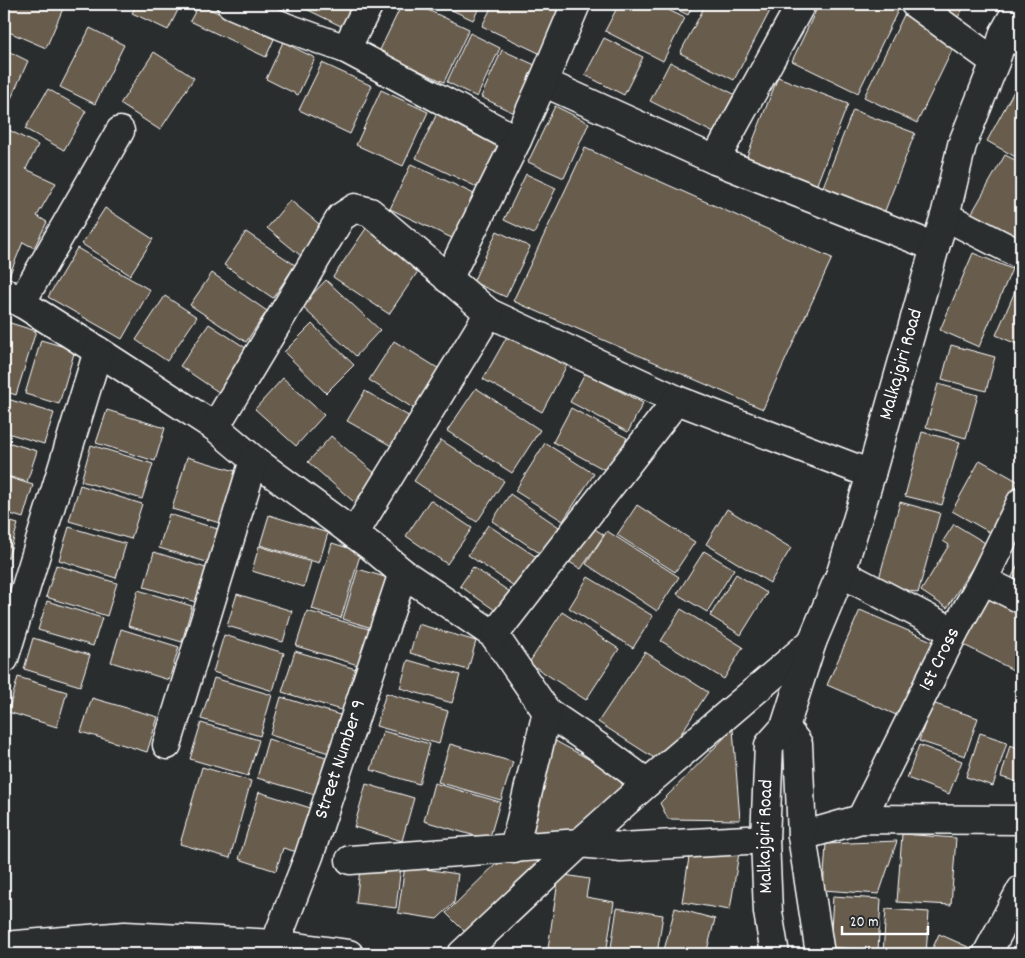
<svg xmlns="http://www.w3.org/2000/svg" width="1025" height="958" font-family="Dekko,sans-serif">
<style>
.building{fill:#675c4e;stroke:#fff}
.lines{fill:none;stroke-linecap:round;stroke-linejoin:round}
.minor-casing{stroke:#fff;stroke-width:31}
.major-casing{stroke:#fff;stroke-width:31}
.minor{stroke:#2a2d2e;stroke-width:28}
.major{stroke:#2a2d2e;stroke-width:28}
.labels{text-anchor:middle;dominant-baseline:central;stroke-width:5;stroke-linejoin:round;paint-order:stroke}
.street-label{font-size:20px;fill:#fff;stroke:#2a2d2e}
</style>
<rect width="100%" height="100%" fill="#2a2d2e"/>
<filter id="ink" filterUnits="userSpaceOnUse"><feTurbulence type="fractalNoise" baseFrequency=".02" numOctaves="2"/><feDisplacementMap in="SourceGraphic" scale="10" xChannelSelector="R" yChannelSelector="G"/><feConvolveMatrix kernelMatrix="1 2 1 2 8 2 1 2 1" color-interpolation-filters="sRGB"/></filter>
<g filter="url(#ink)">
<g class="building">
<polygon points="4,4 65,4 46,48 4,30"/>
<polygon points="137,4 181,4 168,30 132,13"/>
<polygon points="199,4 274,39 266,57 190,21"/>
<polygon points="303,4 361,4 349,30 302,7"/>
<polygon points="402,4 415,4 469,29 444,82 379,52"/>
<polygon points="439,4 481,4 473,20"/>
<polygon points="493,4 543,4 561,12 541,54 482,26"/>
<polygon points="619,4 656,4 685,18 663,61 605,31"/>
<polygon points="666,4 693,4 688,15"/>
<polygon points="706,4 760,4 771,9 734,80 680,53"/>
<polygon points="819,4 901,4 858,93 792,61"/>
<polygon points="926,4 966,4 955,22"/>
<polygon points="904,15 957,40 917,123 864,97"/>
<polygon points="90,28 124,45 95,104 60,87"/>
<polygon points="470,33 500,48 477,97 447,82"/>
<polygon points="604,38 643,57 624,95 585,75"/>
<polygon points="283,42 315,58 298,95 266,79"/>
<polygon points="4,49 28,61 4,114"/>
<polygon points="502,50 535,65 514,113 481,97"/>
<polygon points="154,52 194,78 160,130 120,104"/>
<polygon points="670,62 734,94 714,133 650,101"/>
<polygon points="322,63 372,86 350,134 299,110"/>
<polygon points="778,77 848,104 815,189 745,161"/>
<polygon points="1021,78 1021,160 987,141"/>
<polygon points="48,89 86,111 64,150 25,129"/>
<polygon points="381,90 428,112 403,166 356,145"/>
<polygon points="555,106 589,123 564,178 528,162"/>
<polygon points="853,110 915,133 883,216 821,192"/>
<polygon points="438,111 501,141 479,188 416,158"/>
<polygon points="9,130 38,145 26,169 56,183 37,216 47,222 34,248 23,242 7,281 4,279 4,140"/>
<polygon points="585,148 832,258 763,409 513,301"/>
<polygon points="1005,155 1021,163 1021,247 969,218"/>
<polygon points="411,164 474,194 454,239 390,209"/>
<polygon points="526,174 556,188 534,234 504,220"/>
<polygon points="290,200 324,228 301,256 267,228"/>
<polygon points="105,208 153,239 130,275 82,244"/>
<polygon points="367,227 423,264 389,314 333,277"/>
<polygon points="497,231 530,247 506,297 473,282"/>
<polygon points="246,232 295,265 273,298 224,265"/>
<polygon points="77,248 150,290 122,339 48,297"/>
<polygon points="973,253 1012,269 979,347 940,330"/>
<polygon points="212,273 267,311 246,342 190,305"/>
<polygon points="326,280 380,330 356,356 301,306"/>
<polygon points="1019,282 1021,283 1021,346 996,335"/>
<polygon points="165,296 197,317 167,361 136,340"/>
<polygon points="4,321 36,331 16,395 4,391"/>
<polygon points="209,324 249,350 220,393 180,366"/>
<polygon points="312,324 354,365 326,393 284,352"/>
<polygon points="509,333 567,365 542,412 483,379"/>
<polygon points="41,340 75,350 59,404 25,394"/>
<polygon points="394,341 441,370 416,410 369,380"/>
<polygon points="951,345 995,357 986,391 942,379"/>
<polygon points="585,373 643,403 628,432 570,402"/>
<polygon points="283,378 324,415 296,446 255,409"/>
<polygon points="938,384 978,395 966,438 926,427"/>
<polygon points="476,388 540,430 512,473 447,431"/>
<polygon points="365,391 412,418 395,448 347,421"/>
<polygon points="4,398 54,413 44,444 4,432"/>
<polygon points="571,408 627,438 609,472 553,442"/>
<polygon points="107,410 165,428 155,461 96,443"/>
<polygon points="922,432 960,442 942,505 905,496"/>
<polygon points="331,436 377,475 354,502 308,462"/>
<polygon points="441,440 504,481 477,522 414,481"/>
<polygon points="4,441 37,451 27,482 4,475"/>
<polygon points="545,443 594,474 563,521 515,491"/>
<polygon points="91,445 153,464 142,499 81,481"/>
<polygon points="187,457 239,472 223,524 172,509"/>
<polygon points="980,460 1019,482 991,533 952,511"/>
<polygon points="4,476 33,485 23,518 4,512"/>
<polygon points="80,485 142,504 131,539 69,521"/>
<polygon points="510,494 562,529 544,556 492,521"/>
<polygon points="430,500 472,528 447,564 406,536"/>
<polygon points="900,502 940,513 918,593 878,582"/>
<polygon points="637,505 695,542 675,572 617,535"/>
<polygon points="727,509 791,548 770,583 706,544"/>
<polygon points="169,514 221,530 210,563 159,548"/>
<polygon points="269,515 328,533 319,563 260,545"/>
<polygon points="4,520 18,524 8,558 4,557"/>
<polygon points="584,522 604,535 581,569 561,557"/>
<polygon points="954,524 987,544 947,608 921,591 949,545 943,541"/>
<polygon points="488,525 541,560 520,590 468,555"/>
<polygon points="69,527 126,544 116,578 59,560"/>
<polygon points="607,531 679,577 657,611 586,564"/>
<polygon points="332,543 361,552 341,618 312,609"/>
<polygon points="259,546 311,562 304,587 252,571"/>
<polygon points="704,551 734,569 707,612 677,594"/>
<polygon points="154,552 206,568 196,602 144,587"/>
<polygon points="1021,558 1021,586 1010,581"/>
<polygon points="56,565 117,583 107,616 46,597"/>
<polygon points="473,567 519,598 505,617 460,586"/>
<polygon points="358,569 388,578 372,628 343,619"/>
<polygon points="736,574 767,593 741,635 710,616"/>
<polygon points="588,577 653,616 633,648 569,608"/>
<polygon points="138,590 192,606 182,642 128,626"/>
<polygon points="985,593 1021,611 1021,674 960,643"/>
<polygon points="237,594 292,611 283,642 227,626"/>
<polygon points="47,601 102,618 93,646 38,630"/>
<polygon points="681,609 743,647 724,679 661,641"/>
<polygon points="860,610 934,642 901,717 827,685"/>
<polygon points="307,611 369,629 358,665 296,646"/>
<polygon points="562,612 619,649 586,700 529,663"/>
<polygon points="418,624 476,641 468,670 410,653"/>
<polygon points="121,629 179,647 169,680 111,662"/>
<polygon points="224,635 284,653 273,691 213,672"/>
<polygon points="33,638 90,655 80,686 24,669"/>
<polygon points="295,651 356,669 344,711 282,692"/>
<polygon points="645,652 708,692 662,763 598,722"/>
<polygon points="408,660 460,675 452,703 400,688"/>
<polygon points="18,677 67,692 57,727 8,712"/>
<polygon points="214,678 272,695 260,736 201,719"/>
<polygon points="386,693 448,711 439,744 376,726"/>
<polygon points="281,697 340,715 329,753 270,735"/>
<polygon points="92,698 158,717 147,752 81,732"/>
<polygon points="932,703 978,718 965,756 919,741"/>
<polygon points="201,723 259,740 248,776 190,759"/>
<polygon points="733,729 740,820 668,819 660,803"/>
<polygon points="383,731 430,744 419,784 371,770"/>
<polygon points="980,733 1007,742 993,786 966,777"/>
<polygon points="550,738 607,769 625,787 576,836 526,832"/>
<polygon points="268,739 326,757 315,795 257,778"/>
<polygon points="450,744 513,762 501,800 438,782"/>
<polygon points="919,745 962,761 949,794 907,778"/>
<polygon points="1010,745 1021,749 1021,783 1001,777"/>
<polygon points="202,767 251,781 230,858 180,844"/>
<polygon points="434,783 500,802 489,840 424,821"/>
<polygon points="366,784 414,798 402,841 354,827"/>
<polygon points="259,792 317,810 304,854 283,848 276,871 239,859"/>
<polygon points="902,834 956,838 951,905 897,902"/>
<polygon points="897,841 879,894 823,890 826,844"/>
<polygon points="691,845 739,853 730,910 682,902"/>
<polygon points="527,852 540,864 468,935 446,913 507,853"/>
<polygon points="361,861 401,866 396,908 356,903"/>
<polygon points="405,866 458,874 454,903 437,919 398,913"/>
<polygon points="559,874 589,879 586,897 614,902 606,954 587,954 548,948"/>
<polygon points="833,896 881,899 878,951 830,947"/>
<polygon points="617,908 663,915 657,954 610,954"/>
<polygon points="675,908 715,919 706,954 663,954"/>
<polygon points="886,909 929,912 926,954 883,954"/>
<polygon points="1020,920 1021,920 1021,954 1012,954"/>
<polygon points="939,934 975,950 973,954 930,954"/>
</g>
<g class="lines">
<g class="minor-casing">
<g id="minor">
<polyline points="231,4 285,27 346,49 517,140"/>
<polyline points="915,4 995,62"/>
<polyline points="1004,33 1021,42"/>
<polyline points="346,49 369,4"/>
<polyline points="543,82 715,160 935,247"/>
<polyline points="715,160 801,4"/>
<polyline points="945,216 1021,255"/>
<polyline points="448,279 517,140 543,82 576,4"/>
<polyline points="4,292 98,351 215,427 254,460 372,547 403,573 494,635 547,712 597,746 647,783"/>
<polyline points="21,303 120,131"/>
<polyline points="215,427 341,217 355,208 370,212 489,313 677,400 871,474"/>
<polyline points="354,534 489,313"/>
<polyline points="841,573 954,632"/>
<polyline points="983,580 1021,599"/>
<polyline points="494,635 677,400"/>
<polyline points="4,659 98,351"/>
<polyline points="167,745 254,460"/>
<path id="s1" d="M861 819 954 632 983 580 1021 502"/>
<polyline points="802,836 861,819 1021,820"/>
<polyline points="514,849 547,712"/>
<polyline points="350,860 580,843 621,847 765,839"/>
<path id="s2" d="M275 944 309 856 403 573"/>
<polyline points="4,946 125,936 275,944 349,954"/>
<polyline points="462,954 580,843 647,783 812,642"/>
<polyline points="987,954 1021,890"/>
</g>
</g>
<g class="major-casing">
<g id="major">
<polyline points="785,727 798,744 802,836 820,954"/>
<path id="s3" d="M775 954 768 912 765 839 769 745 785 727 812 642 841 573 871 474 935 247 945 216 962 145 995 62 1004 33 1020 4"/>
</g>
</g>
<use href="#minor" class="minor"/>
<use href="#major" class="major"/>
</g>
</g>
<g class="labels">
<g class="street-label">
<text stroke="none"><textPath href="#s3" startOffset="615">Malkajgiri Road</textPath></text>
<text stroke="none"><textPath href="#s1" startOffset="178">1st Cross</textPath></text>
<text stroke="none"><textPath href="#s2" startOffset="196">Street Number 9</textPath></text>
<text stroke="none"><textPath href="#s3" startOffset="118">Malkajgiri Road</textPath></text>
</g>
</g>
<rect width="1025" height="958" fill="none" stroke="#2a2d2e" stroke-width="20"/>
<rect x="10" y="10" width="1005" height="938" fill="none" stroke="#fff" stroke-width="2" filter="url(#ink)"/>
<path d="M842 926v8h86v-8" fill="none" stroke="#ffffff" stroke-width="2.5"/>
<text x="850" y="926" font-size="15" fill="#ffffff" stroke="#2a2d2e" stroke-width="4" paint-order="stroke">20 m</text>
</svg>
